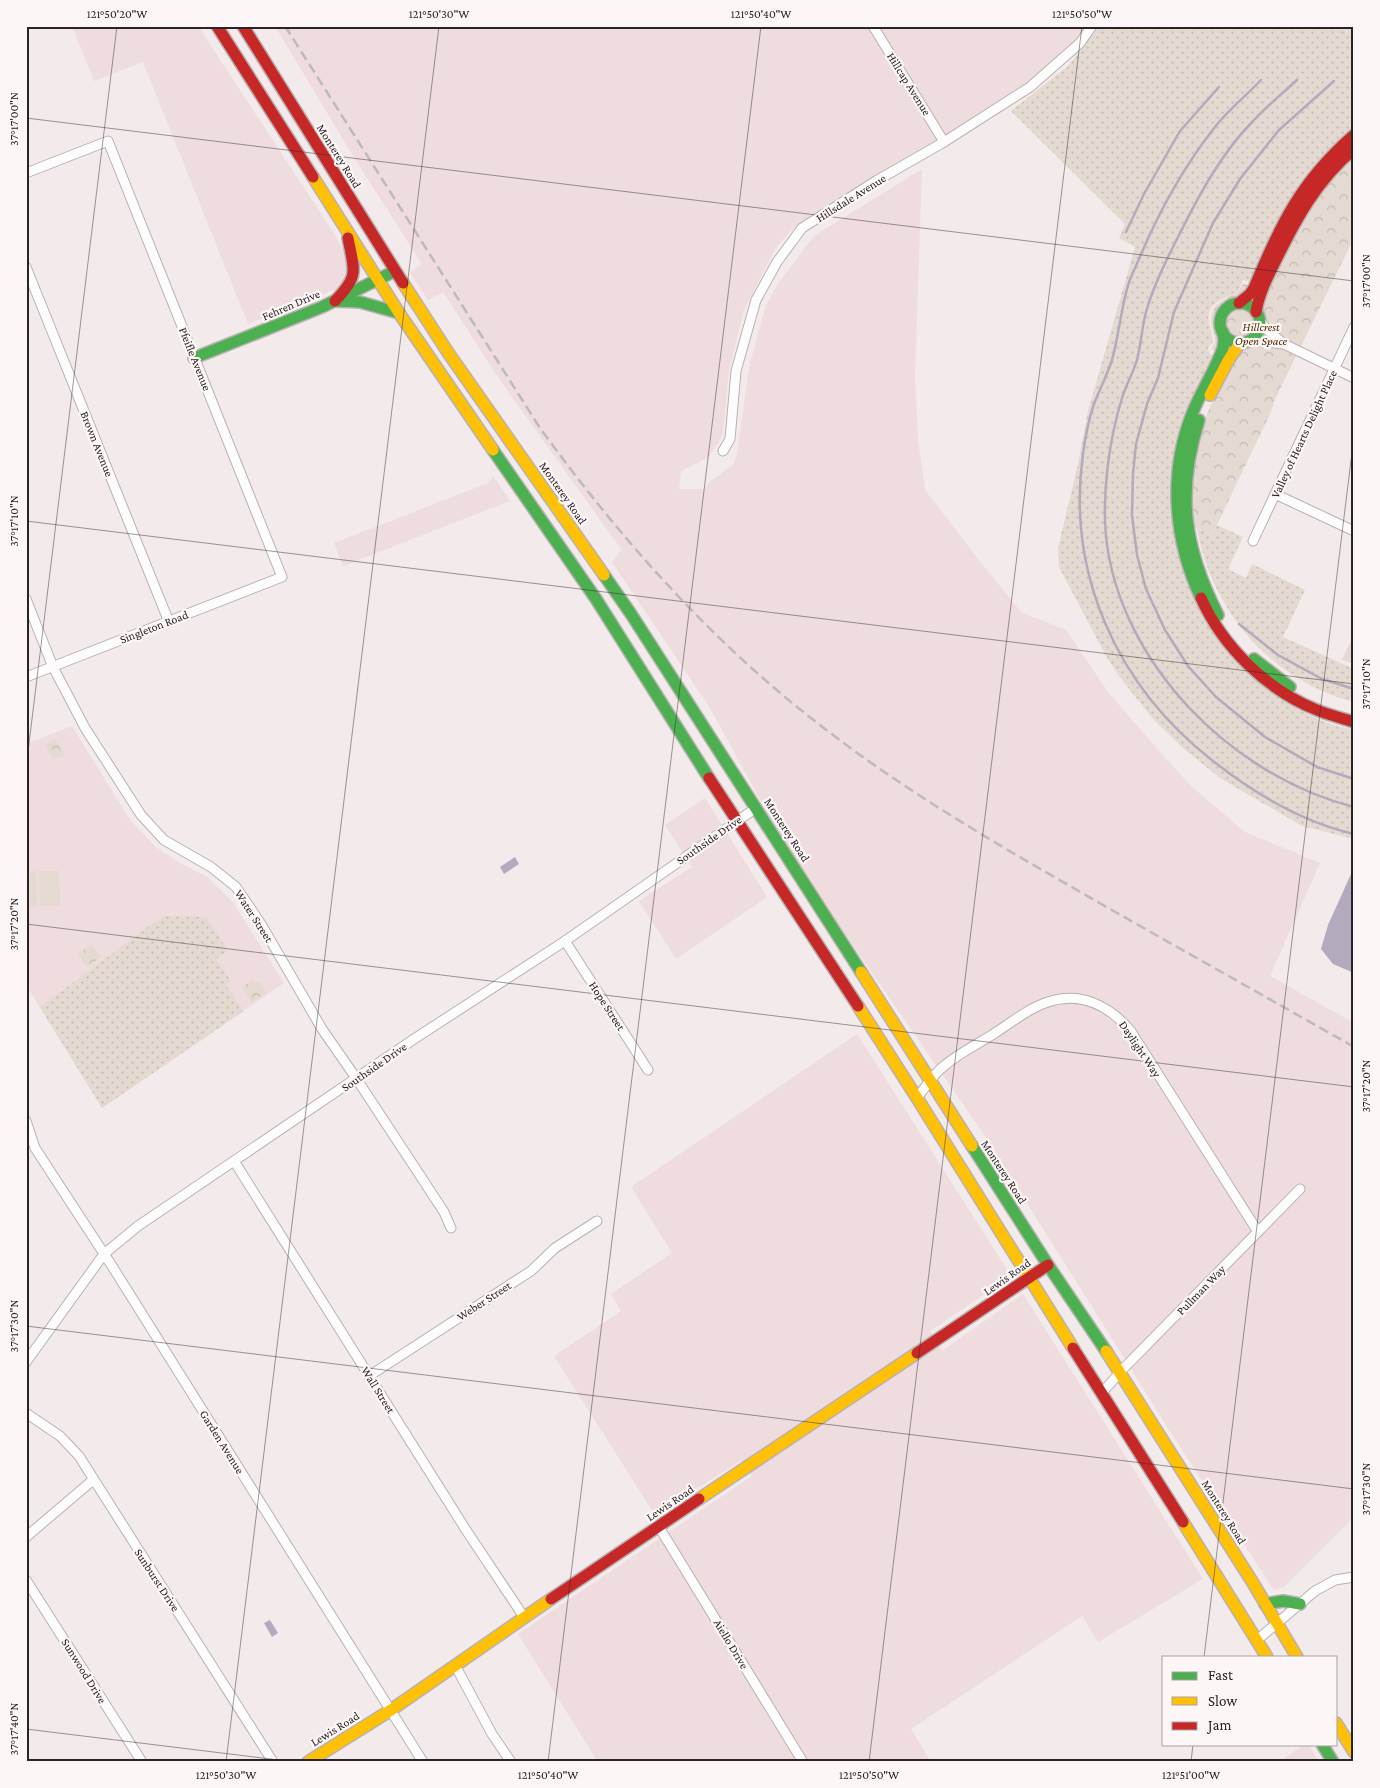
<svg xmlns="http://www.w3.org/2000/svg" width="1380" height="1788" font-family="'Crimson Pro',serif">
<style>
.built{fill:#eedcde}
.grass{fill:url(#grass-dots)}
.park{fill:url(#park-crowns)}
.garden{fill:#e4dad1}
.water{fill:#b4aabd}
.lines{fill:none;stroke-linecap:round;stroke-linejoin:round}
.stream{stroke:#b4aabd;stroke-width:2.5}
.street-casing{stroke:#b8b1b2;stroke-width:11}
.fast-casing{stroke:#b8b1b2;stroke-width:14}
.slow-casing{stroke:#b8b1b2;stroke-width:14}
.jam-casing{stroke:#b8b1b2;stroke-width:14}
.street{stroke:#fdfcfc;stroke-width:9}
.fast{stroke:#4caf50;stroke-width:11}
.slow{stroke:#ffc107;stroke-width:11}
.jam{stroke:#c62828;stroke-width:11}
.rail{stroke:#bcbaba;stroke-width:2.5;stroke-dasharray:10 5;stroke-linecap:butt}
.ticks{fill:none;stroke:#2a2425;stroke-width:1;stroke-opacity:0.45}
.labels{text-anchor:middle;dominant-baseline:central;stroke-width:4.5;stroke-linejoin:round;paint-order:stroke}
.street-label{font-size:12px;fill:#2a2425;stroke:#fdf6f7}
.park-label{font-size:12px;font-style:italic;fill:#4e3303;stroke:#fdf6f7}
.neatline{fill:none;stroke:#2a2425;stroke-width:2}
.ticks-label{font-size:12px;text-anchor:middle;fill:#2a2425}
</style>
<defs>
<pattern id="grass-dots" width="8" height="8" patternUnits="userSpaceOnUse" patternTransform="scale(1.25)"><rect width="8" height="8" fill="#e4dad1"/><path d="M2 2h.1M6 6h.1" fill="none" stroke="#c4bbb3" stroke-width="1.8" stroke-linecap="round"/></pattern>
<pattern id="park-crowns" width="20" height="18" patternUnits="userSpaceOnUse" patternTransform="scale(1.25)"><rect width="20" height="18" fill="#e4dad1"/><path d="M2 6a3 3 0 1 1 6 0M12 15a3 3 0 1 1 6 0" fill="none" stroke="#c4bbb3"/></pattern>
</defs>
<rect width="100%" height="100%" fill="#f3eaeb"/>
<g class="built">
<polygon points="72,26 198,26 337,238 350,267 350,279 342,287 248,324 143,62 94,81"/>
<polygon points="275,26 1086,26 1075,40 1048,66 1001,102 871,178 799,223 788,234 775,249 744,310 729,370 723,432 720,440 708,458 681,471 679,489 703,489 711,481 733,465 737,454 749,367 766,305 777,285 814,236 922,169 915,376 918,440 925,490 982,564 1021,612 1066,630 1108,692 1159,751 1191,786 1245,832 1320,863 1270,976 1354,1023 1354,1517 1284,1587 1274,1590 1175,1439 981,1130 791,856 710,708 612,562 622,550 499,379 443,292 428,300 410,272 422,264 355,159"/>
<polygon points="493,476 510,501 343,566 334,543 488,483"/>
<polygon points="72,726 130,820 156,847 178,862 207,877 232,901 284,983 102,1108 26,985 26,744"/>
<polygon points="705,798 767,897 676,959 639,901 692,867 665,825"/>
<polygon points="857,1034 1006,1268 1007,1276 1004,1281 930,1331 942,1351 1023,1294 1203,1579 1098,1642 1082,1616 911,1729 931,1762 598,1762 518,1634 752,1476 742,1460 655,1515 554,1356 621,1311 611,1294 672,1253 631,1187"/>
<polygon points="1305,1744 1308,1744 1319,1762 1279,1762"/>
</g>
<g class="grass">
<path d="M1100 26H1354V130L1268 241 1250 282 1243 280C1241 284 1240 289 1237 291 1227 299 1213 299 1209 314 1207 323 1213 333 1213 342L1208 348 1210 354 1214 356 1189 409 1197 604C1202 612 1205 620 1210 628 1235 667 1284 707 1328 723 1336 726 1345 728 1354 730V839L1302 826 1220 778 1184 749 1154 720 1121 679 1106 656 1059 567 1058 548 1078 464 1088 411 1135 247 1119 238 1125 224 1011 111 1068 66Z"/>
<path d="M1217 525 1243 537 1228 569 1246 578 1252 564 1305 590 1283 637 1354 669V702C1272 681 1211 611 1197 528L1212 535Z"/>
<polygon points="163,916 206,917 228,951 216,959 231,981 226,985 244,1011 102,1108 40,1007"/>
</g>
<g class="park">
<path d="M1354 149V238L1276 397 1270 414 1212 535 1197 528 1193 529C1190 489 1192 452 1207 414 1214 396 1224 379 1231 361L1211 349 1215 342C1215 334 1210 326 1211 318 1212 297 1236 300 1243 284L1249 285 1295 219Z"/>
<polygon points="1354,634 1354,657 1351,663 1342,660"/>
<polygon points="55,739 65,756 52,758 45,745"/>
<polygon points="91,944 101,957 87,967 78,954"/>
<polygon points="252,981 256,983 259,982 266,993 252,1002 242,987"/>
</g>
<g class="garden">
<polygon points="36,871 37,907 26,907 26,872"/>
<polygon points="39,871 59,871 60,906 40,906"/>
</g>
<g class="water">
<polygon points="515,857 519,864 504,874 500,867"/>
<polygon points="1354,873 1354,973 1333,964 1321,949 1328,925 1351,874"/>
<polygon points="270,1620 278,1633 272,1637 264,1623"/>
</g>
<g class="lines">
<g class="stream">
<path d="M1261 80C1246 96 1228 110 1215 127 1185 165 1161 208 1142 252 1138 262 1133 272 1129 282 1121 307 1119 335 1112 360 1107 375 1100 389 1094 404 1089 419 1085 438 1083 454 1066 575 1118 687 1213 761 1255 794 1302 822 1354 834"/>
<path d="M1297 80C1283 93 1267 106 1254 120 1220 154 1197 199 1176 241 1165 263 1153 287 1146 312 1142 327 1141 344 1137 360 1133 373 1126 385 1122 398 1109 440 1102 493 1106 537 1120 664 1232 776 1354 807"/>
<polyline points="1334,81 1279,130 1240,179 1213,223 1174,312 1158,378 1147,404 1136,444 1133,474 1132,515 1137,555 1146,589 1165,630 1188,666 1216,697 1265,737 1317,767 1354,779"/>
<polyline points="1126,232 1144,194 1180,131 1219,87"/>
<polyline points="1239,624 1278,655 1322,679 1354,689"/>
</g>
<g class="street-casing">
<g id="street">
<polyline points="873,26 944,142"/>
<polyline points="26,173 108,141 282,577 26,677"/>
<polyline points="26,267 169,622"/>
<polyline points="1260,320 1265,328 1284,344"/>
<polyline points="1250,340 1284,344 1354,378"/>
<polyline points="723,451 730,439 736,371 756,300 777,262 802,228 876,181 944,142 1030,87 1080,43 1092,26"/>
<polyline points="1275,494 1354,531"/>
<polyline points="1253,541 1354,327"/>
<polyline points="26,599 53,667 85,728 141,815 164,840 211,867 236,887 261,924 322,1029 356,1078 444,1212 451,1228"/>
<polyline points="565,941 648,1070"/>
<path d="M917 1098C925 1088 933 1074 944 1066 959 1053 978 1044 995 1033 1012 1022 1029 1008 1048 1002 1081 991 1109 1006 1130 1030L1258 1232"/>
<polyline points="26,1121 35,1148 112,1266 423,1762"/>
<polyline points="234,1161 466,1530 524,1617"/>
<polyline points="26,1362 104,1254 138,1226 414,1039 565,941 756,808"/>
<polyline points="369,1376 531,1271 555,1248 597,1221"/>
<polyline points="1102,1393 1120,1372 1300,1189"/>
<polyline points="26,1413 60,1436 79,1456 273,1762"/>
<polyline points="659,1527 803,1762"/>
<polyline points="26,1537 93,1480"/>
<polyline points="26,1580 142,1762"/>
<polyline points="1257,1640 1315,1591 1335,1580 1354,1577"/>
<polyline points="455,1665 492,1734 511,1762"/>
</g>
</g>
<g class="fast-casing">
<g id="fast">
<polyline points="335,301 360,302 399,313"/>
<circle cx="1240" cy="323" r="20"/>
<polyline points="194,358 322,307 395,271"/>
<path d="M1199 420C1176 492 1184 548 1218 615"/>
<polyline points="493,450 596,599 709,778"/>
<polyline points="604,575 631,614 861,972"/>
<path d="M1201 598C1174 540 1168 474 1192 414 1201 391 1215 371 1223 348L1224 341 1223 332"/>
<polyline points="1254,659 1290,687"/>
<polyline points="972,1146 1048,1265 1106,1351"/>
<polyline points="1265,1604 1283,1601 1300,1604"/>
<polyline points="1322,1744 1333,1762"/>
</g>
</g>
<g class="slow-casing">
<g id="slow">
<polyline points="313,177 399,313 493,450"/>
<polyline points="403,283 449,354 604,575"/>
<polyline points="1210,395 1229,359 1240,343"/>
<polyline points="861,972 972,1146"/>
<polyline points="858,1006 917,1098 1073,1348"/>
<polyline points="1106,1351 1253,1583 1297,1657"/>
<polyline points="699,1499 917,1353"/>
<polyline points="1183,1522 1267,1657"/>
<polyline points="1336,1723 1354,1752"/>
<polyline points="308,1762 391,1710 551,1599"/>
</g>
</g>
<g class="jam-casing">
<g id="jam">
<polyline points="217,26 313,177"/>
<polyline points="243,26 403,283"/>
<path d="M335 301C360 275 354 271 348 238"/>
<path d="M1239 303 1250 294 1254 288C1280 225 1301 181 1354 135"/>
<path d="M1256 312C1259 294 1267 278 1275 262 1296 219 1317 180 1354 149"/>
<path d="M1201 598C1223 647 1267 690 1317 710 1329 715 1342 718 1354 722"/>
<polyline points="709,778 858,1006"/>
<polyline points="1073,1348 1183,1522"/>
<polyline points="917,1353 1048,1265"/>
<polyline points="551,1599 699,1499"/>
</g>
</g>
<use href="#street" class="street"/>
<use href="#fast" class="fast"/>
<use href="#slow" class="slow"/>
<use href="#jam" class="jam"/>
<path class="rail" d="M285 26 540 428C619 537 709 639 816 722 904 791 1000 846 1096 901 1182 950 1268 998 1354 1047"/>
</g>
<path class="ticks" d="M26 118 1354 281M26 521 1354 684M26 768 117 26M26 924 1354 1087M26 1326 1354 1489M1204 1657 1354 436M26 1729 295 1762M226 1762 439 26M548 1762 761 26M869 1762 1082 26M1191 1762 1193 1744"/>
<g class="labels">
<g class="street-label">
<text transform="translate(909 84) rotate(58)">Hillcap Avenue</text>
<text transform="translate(339 156) rotate(58)">Monterey Road</text>
<text transform="translate(851 198) rotate(-32)">Hillsdale Avenue</text>
<text transform="translate(291 305) rotate(-23)">Fehren Drive</text>
<text transform="translate(195 359) rotate(68)">Pfeifle Avenue</text>
<text transform="translate(1304 434) rotate(-65)">Valley of Hearts Delight Place</text>
<text transform="translate(97 444) rotate(68)">Brown Avenue</text>
<text transform="translate(563 493) rotate(55)">Monterey Road</text>
<text transform="translate(154 627) rotate(-21)">Singleton Road</text>
<text transform="translate(787 830) rotate(57)">Monterey Road</text>
<text transform="translate(709 840) rotate(-35)">Southside Drive</text>
<text transform="translate(254 916) rotate(57)">Water Street</text>
<text transform="translate(607 1006) rotate(57)">Hope Street</text>
<text transform="translate(1140 1049) rotate(56)">Daylight Way</text>
<text transform="translate(374 1067) rotate(-35)">Southside Drive</text>
<text transform="translate(1004 1172) rotate(57)">Monterey Road</text>
<text transform="translate(1007 1277) rotate(-35)">Lewis Road</text>
<text transform="translate(1201 1290) rotate(-46)">Pullman Way</text>
<text transform="translate(484 1301) rotate(-33)">Weber Street</text>
<text transform="translate(378 1390) rotate(58)">Wall Street</text>
<text transform="translate(222 1442) rotate(58)">Garden Avenue</text>
<text transform="translate(670 1503) rotate(-34)">Lewis Road</text>
<text transform="translate(1224 1512) rotate(58)">Monterey Road</text>
<text transform="translate(157 1580) rotate(57)">Sunburst Drive</text>
<text transform="translate(731 1644) rotate(59)">Aiello Drive</text>
<text transform="translate(84 1671) rotate(58)">Sunwood Drive</text>
<text transform="translate(335 1729) rotate(-32)">Lewis Road</text>
</g>
<g class="park-label">
<text x="1261" y="327">Hillcrest<tspan x="1261" dy="14">Open Space</tspan></text>
</g>
</g>
<rect width="1380" height="1788" fill="none" stroke="#fdf6f7" stroke-width="55"/>
<rect x="1162" y="1656" width="175" height="90" fill="#fdf6f7" stroke="#a9a2a3"/>
<rect x="1172" y="1672" width="25" height="8" fill="#4caf50" stroke="#a9a2a3"/>
<text x="1208" y="1680" font-size="15" fill="#2a2425">Fast</text>
<rect x="1172" y="1697" width="25" height="8" fill="#ffc107" stroke="#a9a2a3"/>
<text x="1208" y="1706" font-size="15" fill="#2a2425">Slow</text>
<rect x="1172" y="1722" width="25" height="8" fill="#c62828" stroke="#a9a2a3"/>
<text x="1208" y="1730" font-size="15" fill="#2a2425">Jam</text>
<rect x="28" y="28" width="1324" height="1732" class="neatline"/>
<g class="ticks-label">
<text x="117" y="18">121°50'20"W</text>
<text x="439" y="18">121°50'30"W</text>
<text x="761" y="18">121°50'40"W</text>
<text x="1082" y="18">121°50'50"W</text>
<text transform="translate(14 119) rotate(-90)" y="4">37°17'00"N</text>
<text transform="translate(1366 281) rotate(-90)" y="4">37°17'00"N</text>
<text transform="translate(14 521) rotate(-90)" y="4">37°17'10"N</text>
<text transform="translate(1366 684) rotate(-90)" y="4">37°17'10"N</text>
<text transform="translate(14 924) rotate(-90)" y="4">37°17'20"N</text>
<text transform="translate(1366 1086) rotate(-90)" y="4">37°17'20"N</text>
<text transform="translate(14 1326) rotate(-90)" y="4">37°17'30"N</text>
<text transform="translate(1366 1489) rotate(-90)" y="4">37°17'30"N</text>
<text transform="translate(14 1729) rotate(-90)" y="4">37°17'40"N</text>
<text x="226" y="1779">121°50'30"W</text>
<text x="548" y="1779">121°50'40"W</text>
<text x="869" y="1779">121°50'50"W</text>
<text x="1191" y="1779">121°51'00"W</text>
</g>
</svg>
